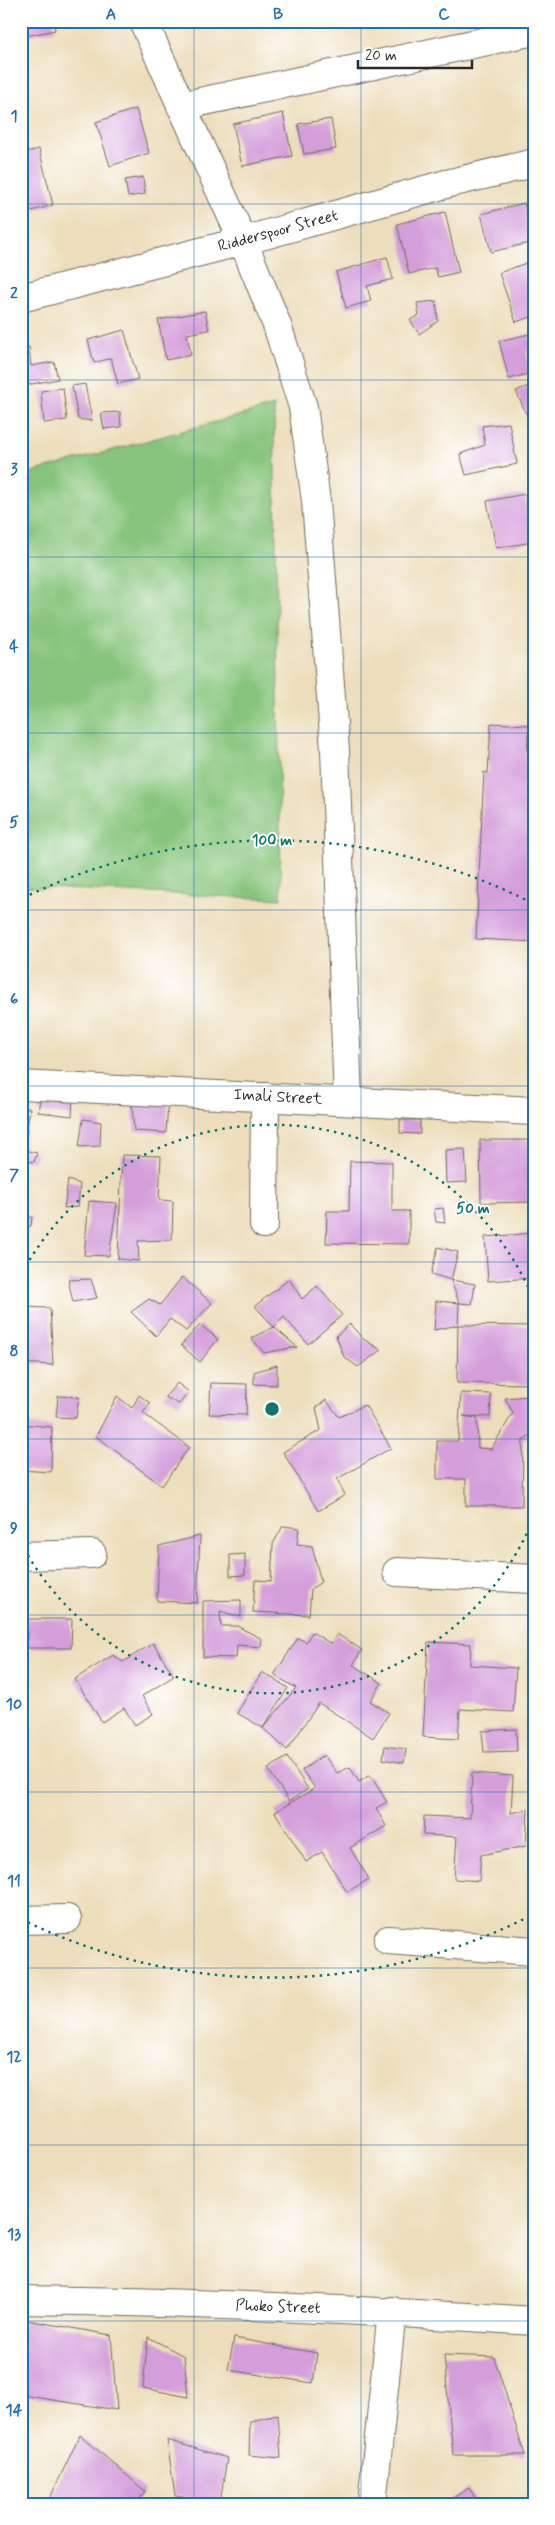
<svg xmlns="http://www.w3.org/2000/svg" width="555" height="2525" font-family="Mynerve,sans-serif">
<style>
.green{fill:#87c57b;stroke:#597853}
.building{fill:#d49edb}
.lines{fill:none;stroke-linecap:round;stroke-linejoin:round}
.minor-casing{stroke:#6f6a5d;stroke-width:30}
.minor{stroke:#fff;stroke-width:28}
.grid{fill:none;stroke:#1f6fb2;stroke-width:1;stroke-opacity:0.55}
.ring{fill:none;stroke:#0f766e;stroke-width:2.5;stroke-dasharray:2.5 5}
.labels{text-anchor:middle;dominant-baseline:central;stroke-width:4;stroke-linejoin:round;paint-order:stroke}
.street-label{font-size:16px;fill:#2b2b2b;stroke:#fff}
.centre{fill:#0f766e;stroke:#fff;stroke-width:2.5}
.ring-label{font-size:15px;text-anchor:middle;font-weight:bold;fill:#0f766e;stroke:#fff;stroke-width:4;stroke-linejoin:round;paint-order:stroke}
.neatline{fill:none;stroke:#1f6fb2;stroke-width:2}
.grid-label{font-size:16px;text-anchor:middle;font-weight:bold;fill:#1f6fb2}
</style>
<rect width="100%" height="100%" fill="#fff"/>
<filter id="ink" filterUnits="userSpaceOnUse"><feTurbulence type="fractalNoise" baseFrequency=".02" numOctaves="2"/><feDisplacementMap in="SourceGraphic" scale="10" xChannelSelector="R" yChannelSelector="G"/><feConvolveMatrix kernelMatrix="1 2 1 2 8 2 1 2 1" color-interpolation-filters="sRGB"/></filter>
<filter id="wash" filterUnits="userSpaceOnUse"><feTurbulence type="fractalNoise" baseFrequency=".0096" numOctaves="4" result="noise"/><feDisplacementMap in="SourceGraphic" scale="20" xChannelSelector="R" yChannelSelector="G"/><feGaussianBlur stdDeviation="1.12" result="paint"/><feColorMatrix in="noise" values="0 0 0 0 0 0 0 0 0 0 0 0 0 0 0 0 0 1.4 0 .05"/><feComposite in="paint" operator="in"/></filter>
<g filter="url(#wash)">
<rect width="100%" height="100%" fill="#eddebb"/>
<polygon class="green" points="274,406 281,899 21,887 21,475"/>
<g id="blocks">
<g class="building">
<polygon points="21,21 53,21 55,30 21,37"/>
<polygon points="136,109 149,153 110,166 96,122"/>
<polygon points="283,113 292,156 242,166 233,124"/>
<polygon points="331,119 336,149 304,154 298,124"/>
<polygon points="39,149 53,205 21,214 21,154"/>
<polygon points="143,177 145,194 128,197 125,180"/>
<polygon points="524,203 533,242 491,252 481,214"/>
<polygon points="445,212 459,272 438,277 435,268 409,274 397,224"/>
<polygon points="387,257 393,279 367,286 371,301 346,308 336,272"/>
<polygon points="526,263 534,285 534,316 516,322 499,273"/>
<polygon points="436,301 438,321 419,334 410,320 419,315 417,303"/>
<polygon points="205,311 209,330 187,334 191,355 166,360 158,320"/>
<polygon points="124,330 138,379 118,384 111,358 94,363 88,340"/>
<polygon points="534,333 534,349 526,351 532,373 509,379 499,341"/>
<polygon points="29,347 31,366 54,362 58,379 21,386 21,348"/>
<polygon points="85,384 92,421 78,419 72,386"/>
<polygon points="534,384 534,415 528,418 516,391"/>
<polygon points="63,388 67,420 44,423 41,391"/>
<polygon points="120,412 121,427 104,429 101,413"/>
<polygon points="509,423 517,464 466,475 460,454 485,445 482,426"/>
<polygon points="525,494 533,542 496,548 487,501"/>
<polygon points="491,723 529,725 527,751 534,751 534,942 476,939 484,772 488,773"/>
<polygon points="41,1094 73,1098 72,1116 38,1112"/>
<polygon points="132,1104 168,1104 166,1133 134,1131"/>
<polygon points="21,1108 30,1108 24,1150 37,1153 34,1162 21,1160"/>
<polygon points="83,1119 101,1122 100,1146 79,1147"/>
<polygon points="400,1120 420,1120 420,1134 400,1133"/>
<polygon points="480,1140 533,1140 534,1202 481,1203"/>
<polygon points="465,1149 467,1182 446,1183 445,1150"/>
<polygon points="122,1155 161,1156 159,1200 173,1201 172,1240 138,1241 139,1261 118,1259"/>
<polygon points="350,1161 392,1162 392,1211 409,1211 409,1244 326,1243 327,1211 349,1211"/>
<polygon points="68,1180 80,1184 78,1207 64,1208"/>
<polygon points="89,1201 117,1203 109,1256 84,1255"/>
<polygon points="443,1208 445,1223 436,1222 434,1209"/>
<polygon points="21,1216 32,1217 31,1226 21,1228"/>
<polygon points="534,1233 534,1278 488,1281 485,1237"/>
<polygon points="438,1247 458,1252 451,1280 431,1274"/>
<polygon points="182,1277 212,1303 186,1331 170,1319 156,1336 131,1312 149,1299 160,1305"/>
<polygon points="91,1279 97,1298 73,1302 68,1280"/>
<polygon points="289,1279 302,1299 317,1286 342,1315 308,1344 284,1317 274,1327 255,1306"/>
<polygon points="451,1280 475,1284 472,1304 459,1303"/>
<polygon points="436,1301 459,1303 458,1325 534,1326 534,1384 457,1383 458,1325 434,1330"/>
<polygon points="21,1307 50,1308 53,1365 21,1363"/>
<polygon points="350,1324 363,1339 381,1350 358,1367 344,1357 336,1336"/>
<polygon points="200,1325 218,1339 200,1362 181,1345"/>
<polygon points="274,1327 297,1347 264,1353 251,1338"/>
<polygon points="277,1365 277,1385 254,1384 254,1372"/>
<polygon points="177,1383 189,1392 179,1404 165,1397"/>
<polygon points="211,1383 247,1384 246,1415 209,1414"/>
<polygon points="461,1393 491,1394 490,1417 463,1416 477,1418 478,1448 491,1449 513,1413 505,1398 529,1396 532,1434 523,1440 522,1506 466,1506 466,1479 437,1479 437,1441 458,1441"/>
<polygon points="139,1395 150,1403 143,1413 189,1447 162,1486 96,1436 117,1396 132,1408"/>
<polygon points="58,1396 79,1397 76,1418 56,1417"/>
<polygon points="326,1400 339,1417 365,1405 391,1448 337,1479 345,1495 318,1511 283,1452 321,1430 316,1408"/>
<polygon points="21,1424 52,1427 51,1472 21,1470"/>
<polygon points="283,1526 299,1528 297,1544 312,1546 321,1582 311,1589 309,1615 253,1612 255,1580 271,1581 273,1544"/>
<polygon points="200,1536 197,1603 157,1601 159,1546"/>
<polygon points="245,1554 245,1575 230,1576 230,1555"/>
<polygon points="241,1600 241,1617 220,1611 221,1626 237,1626 262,1639 261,1647 237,1645 236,1658 203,1657 203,1601"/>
<polygon points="27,1619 72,1619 71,1648 27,1648"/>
<polygon points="312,1632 331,1644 337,1634 362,1650 353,1665 382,1683 370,1701 389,1713 373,1738 319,1703 287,1750 263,1728 296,1688 274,1675 298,1638 306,1642"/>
<polygon points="428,1642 471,1644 470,1665 516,1668 513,1712 460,1709 458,1739 423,1737"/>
<polygon points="153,1643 174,1676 142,1696 153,1714 135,1725 124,1708 102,1722 75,1679 113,1655 123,1662"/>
<polygon points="262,1672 288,1688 263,1728 237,1713"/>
<polygon points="516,1729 517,1751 484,1752 482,1731"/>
<polygon points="385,1746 406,1749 404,1763 383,1759"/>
<polygon points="324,1755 337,1773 350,1767 359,1782 370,1775 387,1802 376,1808 386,1826 350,1848 369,1879 347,1892 322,1852 306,1862 275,1812 315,1788 302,1770"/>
<polygon points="287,1757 308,1789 289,1801 268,1769"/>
<polygon points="472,1773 513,1776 511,1813 528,1809 526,1846 481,1855 479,1881 454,1879 457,1837 423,1835 424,1816 470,1818"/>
<polygon points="21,2319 111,2335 117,2410 21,2395"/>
<polygon points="148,2337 184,2356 188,2397 143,2388"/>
<polygon points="234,2338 317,2353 313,2383 228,2370"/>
<polygon points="444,2355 494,2357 525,2455 453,2455"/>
<polygon points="278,2415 281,2458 249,2455 250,2421"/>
<polygon points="80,2435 145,2491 136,2504 47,2504"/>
<polygon points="167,2440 227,2458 220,2502 175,2496"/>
<polygon points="469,2488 479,2504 443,2504"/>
<polygon points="534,2495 534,2504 519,2504"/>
<polygon points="245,2499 281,2502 281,2504 244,2504"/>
</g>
</g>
</g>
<g filter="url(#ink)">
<use href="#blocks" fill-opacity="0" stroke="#6f6a5d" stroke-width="1"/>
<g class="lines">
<g class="minor-casing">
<g id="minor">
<polyline points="143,21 243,241 277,325 303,407 316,501 335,750 348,1101"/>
<polyline points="181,106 534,31"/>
<polyline points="21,298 243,241 446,184 534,163"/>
<polyline points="21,1085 534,1111"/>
<polyline points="264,1224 265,1097"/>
<polyline points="21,1556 92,1554"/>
<polyline points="397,1572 534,1579"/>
<polyline points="21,1920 67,1919"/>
<polyline points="388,1940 534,1951"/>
<path d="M21 2300C192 2302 363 2310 534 2321"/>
<polyline points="372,2504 392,2311"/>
</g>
</g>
<use href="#minor" class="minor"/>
</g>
</g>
<path class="grid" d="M194 21V2504M361 21V2504M21 204H534M21 380H534M21 557H534M21 733H534M21 910H534M21 1086H534M21 1262H534M21 1439H534M21 1615H534M21 1792H534M21 1968H534M21 2145H534M21 2321H534"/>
<g class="ring">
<path d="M533 1520A284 284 0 0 1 22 1545M22 1273A284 284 0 0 1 533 1298"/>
<path d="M530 1916A569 569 0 0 1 23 1920M23 898A569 569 0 0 1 530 902"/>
</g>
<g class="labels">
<g class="street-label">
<text transform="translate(278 231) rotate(-15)">Ridderspoor Street</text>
<text transform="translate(278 1097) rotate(3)">Imali Street</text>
<text transform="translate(278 2307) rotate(2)">Phoko Street</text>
</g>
</g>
<circle cx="272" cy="1409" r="8" class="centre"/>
<g class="ring-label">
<text x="272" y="845">100 m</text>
<text x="473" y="1213">50 m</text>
</g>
<rect width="555" height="2525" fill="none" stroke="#fff" stroke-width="55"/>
<path d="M358 60v8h114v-8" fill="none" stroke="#2b2b2b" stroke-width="2.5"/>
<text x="365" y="60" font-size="15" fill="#2b2b2b" stroke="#ffffff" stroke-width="4" paint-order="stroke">20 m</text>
<rect x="28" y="28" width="500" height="2470" class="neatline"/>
<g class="grid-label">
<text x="111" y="19">A</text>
<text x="278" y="19">B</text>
<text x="444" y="19">C</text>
<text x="14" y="121">1</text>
<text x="14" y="298">2</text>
<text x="14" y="474">3</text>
<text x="14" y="651">4</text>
<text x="14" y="827">5</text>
<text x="14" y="1004">6</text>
<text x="14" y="1180">7</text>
<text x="14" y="1356">8</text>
<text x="14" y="1533">9</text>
<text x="14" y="1709">10</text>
<text x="14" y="1886">11</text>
<text x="14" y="2062">12</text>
<text x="14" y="2239">13</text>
<text x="14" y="2415">14</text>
</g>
</svg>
